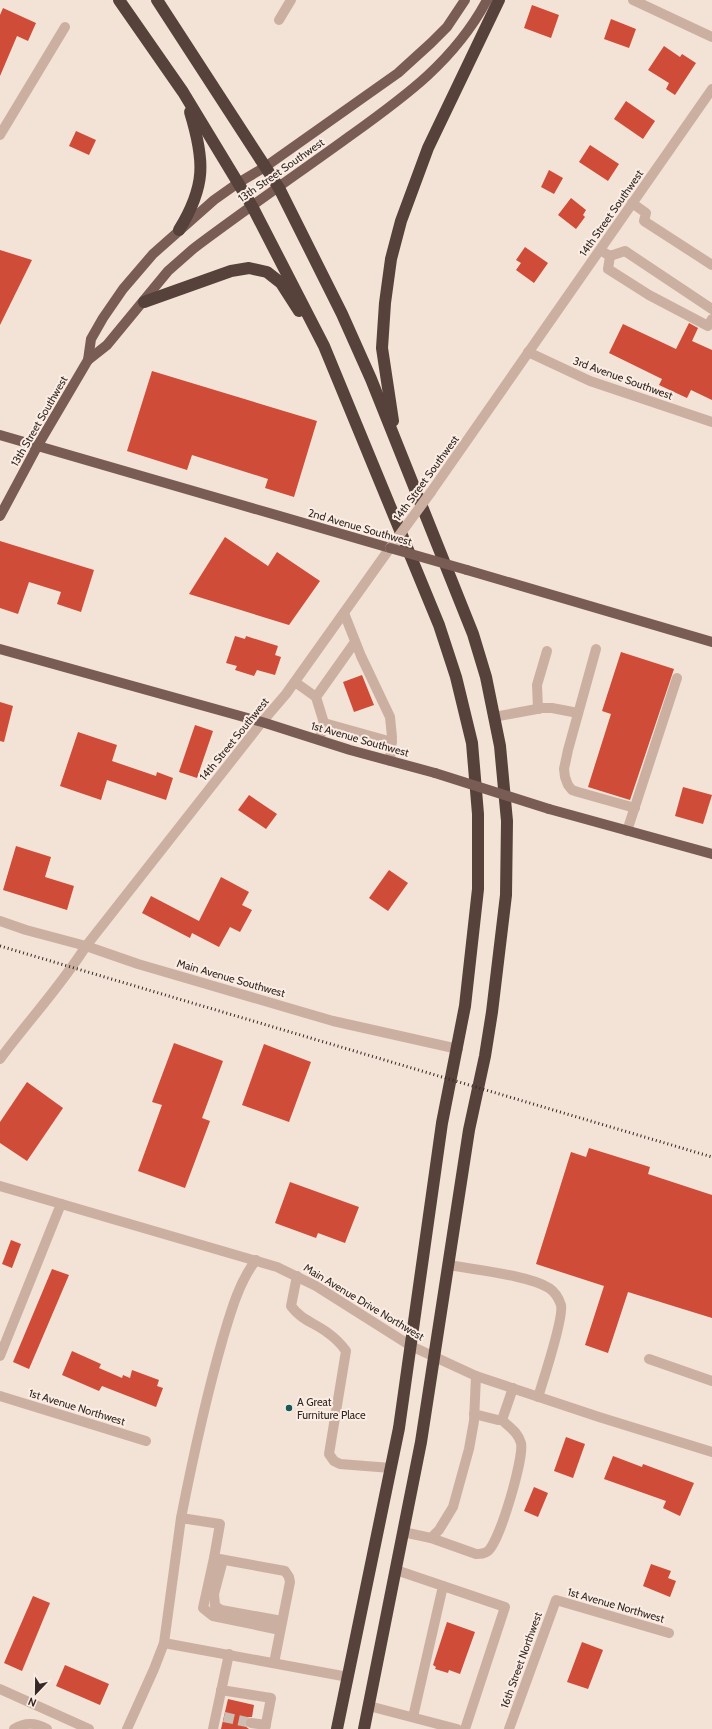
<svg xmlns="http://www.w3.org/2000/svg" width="712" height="1729" font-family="Cabin,sans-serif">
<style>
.building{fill:#cf4c38}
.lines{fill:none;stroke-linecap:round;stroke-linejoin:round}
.minor-tunnel{stroke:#cdbdb3;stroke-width:10;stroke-dasharray:10 5;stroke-linecap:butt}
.minor{stroke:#cbb0a2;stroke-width:10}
.major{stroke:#795d55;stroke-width:10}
.highway{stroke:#57413b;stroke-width:12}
.rail{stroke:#352825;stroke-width:3;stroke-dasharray:1 3;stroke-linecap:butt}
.minor-bridge{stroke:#cbb0a2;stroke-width:10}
.major-bridge{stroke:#795d55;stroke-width:10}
.poi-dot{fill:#185957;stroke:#faede3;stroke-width:1.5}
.labels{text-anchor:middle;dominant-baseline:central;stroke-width:4;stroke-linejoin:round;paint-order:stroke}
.street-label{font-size:11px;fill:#352825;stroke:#faede3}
.poi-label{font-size:11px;fill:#352825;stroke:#faede3;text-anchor:start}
</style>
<rect width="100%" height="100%" fill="#f3e2d6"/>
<g class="building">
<polygon points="532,5 559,15 551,38 524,28"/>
<polygon points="3,8 36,23 28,41 17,36 0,76 0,15"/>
<polygon points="611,19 636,29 629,48 604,39"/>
<polygon points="664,46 680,57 682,54 696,63 675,95 666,89 669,83 648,70"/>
<polygon points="626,101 655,121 643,139 614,119"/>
<polygon points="76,131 96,140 89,155 69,146"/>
<polygon points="590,145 619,164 608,181 579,162"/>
<polygon points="549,170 563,178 554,194 541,187"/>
<polygon points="571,198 586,210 583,215 585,217 576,229 558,215"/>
<polygon points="525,247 548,263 534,283 516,270 521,263 516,260"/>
<polygon points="0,250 32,260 0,325"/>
<polygon points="689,323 698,328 692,341 712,350 712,400 691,390 687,398 659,385 662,379 609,353 623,324 676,349"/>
<polygon points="152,371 317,421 294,497 265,488 268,479 192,455 187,470 127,451"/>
<polygon points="225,537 268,566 277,552 320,581 289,625 189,594"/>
<polygon points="0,541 94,570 81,612 57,604 61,592 29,582 18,614 0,608"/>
<polygon points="235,636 245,639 246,636 278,646 275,655 281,657 275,675 257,670 254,676 235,670 237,666 226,663"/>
<polygon points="621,652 674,669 630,800 588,787 611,714 602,711"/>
<polygon points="362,675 374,705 354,712 343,682"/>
<polygon points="0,702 13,706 4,742 0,741"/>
<polygon points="195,725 213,731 197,778 179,772"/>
<polygon points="78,732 117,745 112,761 156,776 157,772 173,778 166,800 107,780 101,800 60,786"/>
<polygon points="683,787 712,795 703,824 675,816"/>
<polygon points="249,795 277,814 266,829 238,810"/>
<polygon points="16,846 51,857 45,877 74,886 67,910 3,890"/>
<polygon points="389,870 408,883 388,911 369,898"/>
<polygon points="221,877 249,892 242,905 252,910 240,932 230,927 219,947 192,933 190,938 142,913 151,896 199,921"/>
<polygon points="174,1043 223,1061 202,1118 210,1121 185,1188 138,1171 162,1105 152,1102"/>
<polygon points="264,1044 311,1062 289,1122 242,1105"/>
<polygon points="27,1082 63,1108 27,1161 0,1143 0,1122"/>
<polygon points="589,1148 650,1167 648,1174 712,1195 712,1318 628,1292 608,1353 585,1345 604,1286 536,1264 571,1152 586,1157"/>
<polygon points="290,1182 359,1207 345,1243 318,1233 316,1238 275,1223"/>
<polygon points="11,1240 21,1244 12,1268 2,1264"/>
<polygon points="52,1269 69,1275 29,1369 13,1362"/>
<polygon points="72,1351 101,1364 99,1368 122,1378 123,1375 130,1378 132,1370 159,1380 157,1386 163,1388 156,1407 102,1386 99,1391 62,1375"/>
<polygon points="566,1437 585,1444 573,1478 554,1471"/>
<polygon points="613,1456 642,1467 643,1464 694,1483 680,1516 663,1508 666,1501 604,1479"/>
<polygon points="534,1487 548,1493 538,1517 524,1511"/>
<polygon points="651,1564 671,1571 668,1578 676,1581 670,1597 643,1586"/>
<polygon points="33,1596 50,1603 22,1671 4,1663"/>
<polygon points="447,1622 475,1632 460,1674 449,1670 448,1673 435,1669 436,1667 433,1665"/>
<polygon points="582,1642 603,1650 588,1689 567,1682"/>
<polygon points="65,1665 109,1684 100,1705 56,1686"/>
<polygon points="228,1699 254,1705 252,1717 248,1717 245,1722 245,1726 249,1729 221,1729"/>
</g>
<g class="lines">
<polyline class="minor-tunnel" points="224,1717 251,1723"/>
<g class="minor">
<polyline points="633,0 712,37"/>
<polyline points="279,20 291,0"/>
<polyline points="0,135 65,27"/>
<polyline points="632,203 646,213 644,221 712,265"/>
<polyline points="605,253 610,256 625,251 712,309"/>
<polyline points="610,256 608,269 649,295 708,326 712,319"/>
<polyline points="528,352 590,381 712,422"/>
<polyline points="431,492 712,89"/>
<polyline points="344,613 361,656 390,717 392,737 390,761"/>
<polyline points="355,642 316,697 324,723 392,742"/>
<polyline points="596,649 568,750 564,769 565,777 568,785 572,790 578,792 635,808"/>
<polyline points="295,682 316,697"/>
<polyline points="538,709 537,685 547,651"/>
<polyline points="494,717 542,708 552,708 578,713"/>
<polyline points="319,740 324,723"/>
<polyline points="627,831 677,678"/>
<polyline points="0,921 26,930 86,946 138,964 333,1021 458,1049"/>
<path d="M0 1059C28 1021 61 986 86 946L262 722 286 694 390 548"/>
<polyline points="0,1186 277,1267 316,1286 411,1346 476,1376 599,1417 712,1452"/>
<path d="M449 1265C475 1270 528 1275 549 1288 555 1292 559 1299 561 1305 564 1318 543 1381 538 1397"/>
<path d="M297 1276 291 1306C301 1320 315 1323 328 1333 335 1338 341 1344 346 1351L329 1454 334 1461 340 1464 391 1468"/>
<polyline points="0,1356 61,1204"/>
<polyline points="649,1359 712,1381"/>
<polyline points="0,1396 146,1441"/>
<polyline points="474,1414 498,1420 502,1420 513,1388"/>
<path d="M181 1518C193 1457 206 1397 223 1338 231 1311 239 1282 256 1260"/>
<polyline points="403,1532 431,1538 439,1530 453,1507 469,1449 474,1421 476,1376"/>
<path d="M431 1538 476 1554C481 1554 484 1554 488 1551 500 1541 524 1458 521 1443 518 1432 509 1427 502 1420"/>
<polyline points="214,1558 220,1524 181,1518 164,1643 348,1677"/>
<polyline points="223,1560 214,1594 215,1606 221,1610 282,1621"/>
<polyline points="396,1570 505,1607 465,1729"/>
<polyline points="274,1663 290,1582 289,1577 285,1571 214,1558 203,1608 213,1616 280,1630"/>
<polyline points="0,1689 89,1729"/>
<polyline points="221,1690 271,1698 265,1729"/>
<polyline points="369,1706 457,1729"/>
<polyline points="413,1717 443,1586"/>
<polyline points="251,1723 266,1725"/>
<path d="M14 1729C25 1722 35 1722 47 1729"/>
<polyline points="127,1729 154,1669 164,1643"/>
<polyline points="213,1729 229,1654"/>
<polyline points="509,1729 556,1600 669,1633"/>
</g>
<g class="major">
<path d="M88 360 107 345 168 271 193 249C242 212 293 177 343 141 400 100 453 64 487 0"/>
<polyline points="0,435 390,548"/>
<polyline points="0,516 38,445 88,360 91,339 103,318 123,289 153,254 214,200 238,183 265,167 398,73 431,43 447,27 465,0"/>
<polyline points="467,570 712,642"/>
<polyline points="0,649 262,722 350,750 435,773"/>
<polyline points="549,809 712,854"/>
</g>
<g class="highway">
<polyline points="119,0 183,92 252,206 324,346 439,625 456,677 472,743 478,814 478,889 465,1006 442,1123 399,1428 337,1729"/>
<polyline points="157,0 279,188 342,314 371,379 473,634 486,677 500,746 507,821 506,895 492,1012 485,1056 469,1130 421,1442 364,1729"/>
<path d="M179 230C206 186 205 161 190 112"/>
<polyline points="144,302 231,271 249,268 267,272 281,283 299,311"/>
<polyline points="393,421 382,348 385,303 391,259 401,221 428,148 499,0"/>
</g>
<polyline class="rail" points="0,946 712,1157"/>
<polyline class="minor-bridge" points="390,548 431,492"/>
<g class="major-bridge">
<polyline points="390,548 467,570"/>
<polyline points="435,773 549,809"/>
</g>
</g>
<circle class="poi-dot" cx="289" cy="1408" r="4"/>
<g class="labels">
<g class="street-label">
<text transform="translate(281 170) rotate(-35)">13th Street Southwest</text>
<text transform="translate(611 213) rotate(-55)">14th Street Southwest</text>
<text transform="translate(623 378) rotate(20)">3rd Avenue Southwest</text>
<text transform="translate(39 421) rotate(-60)">13th Street Southwest</text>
<text transform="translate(426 478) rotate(-54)">14th Street Southwest</text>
<text transform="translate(360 527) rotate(16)">2nd Avenue Southwest</text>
<text transform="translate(234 739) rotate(-51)">14th Street Southwest</text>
<text transform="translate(360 739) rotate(16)">1st Avenue Southwest</text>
<text transform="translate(231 978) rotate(16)">Main Avenue Southwest</text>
<text transform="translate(364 1302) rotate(31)">Main Avenue Drive Northwest</text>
<text transform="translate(77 1407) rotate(17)">1st Avenue Northwest</text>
<text transform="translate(616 1605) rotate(16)">1st Avenue Northwest</text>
<text transform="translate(521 1660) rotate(-70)">16th Street Northwest</text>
</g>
<g class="poi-label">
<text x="297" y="1402">A Great<tspan x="297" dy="13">Furniture Place</tspan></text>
</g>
</g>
<g transform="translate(36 1693) rotate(202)" stroke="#faede3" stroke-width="3" paint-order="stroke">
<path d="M0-3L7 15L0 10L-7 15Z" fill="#352825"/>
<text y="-6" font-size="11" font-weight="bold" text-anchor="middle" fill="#352825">N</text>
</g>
</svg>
